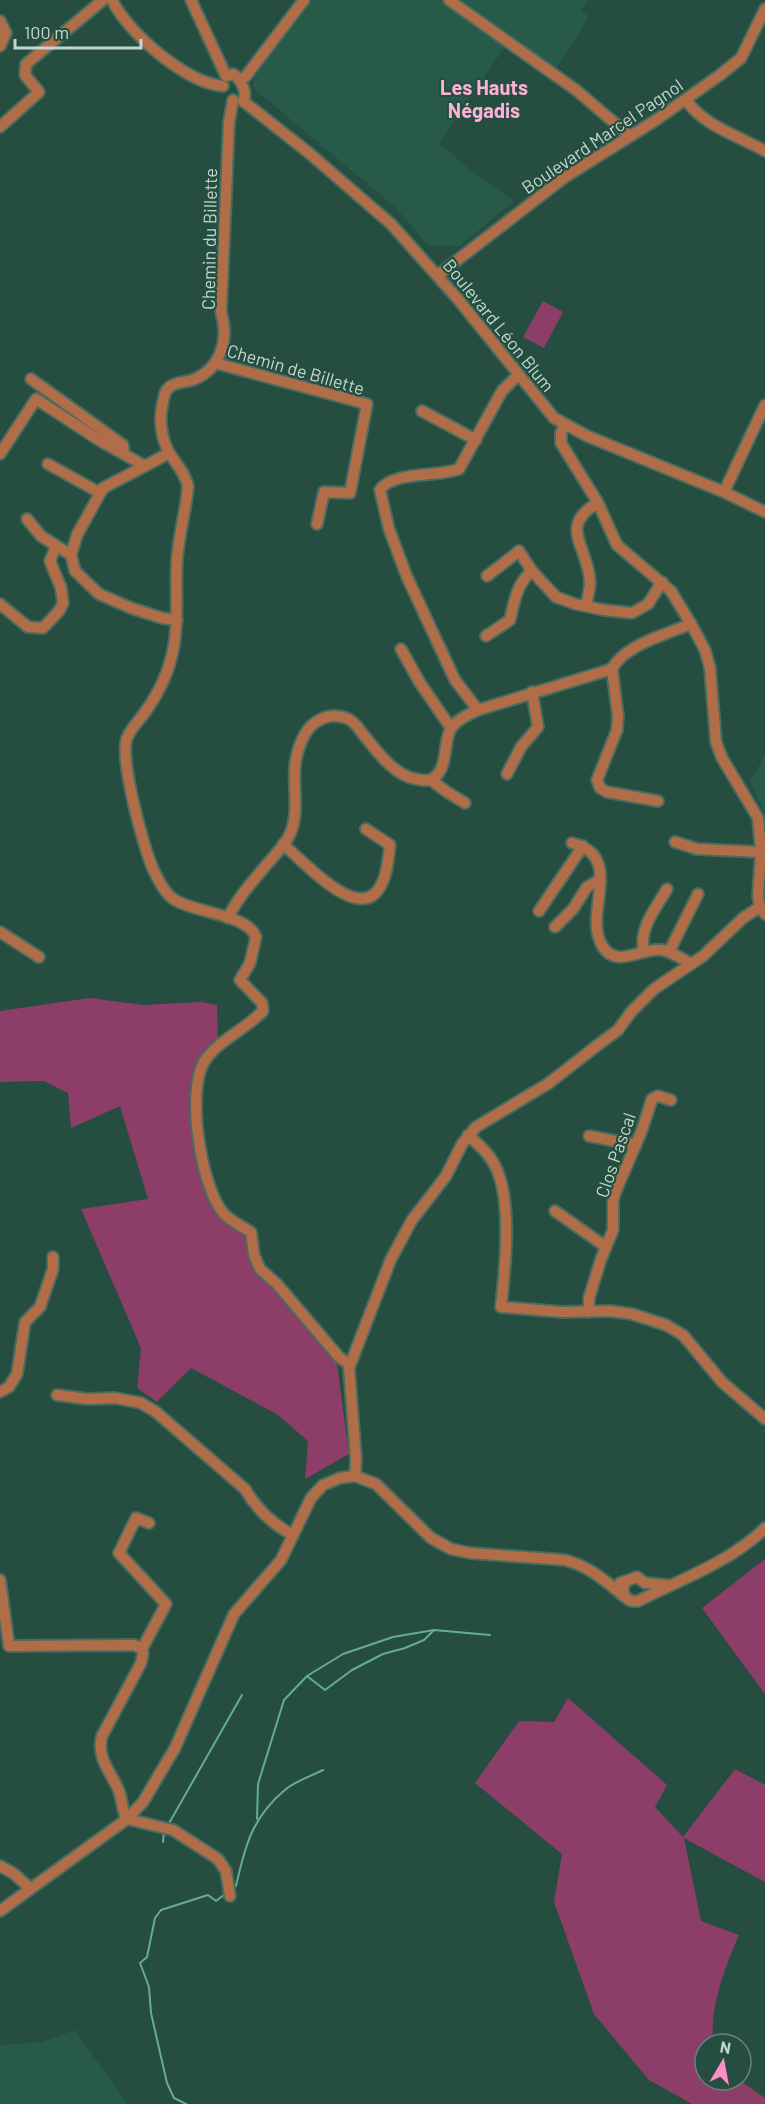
<svg xmlns="http://www.w3.org/2000/svg" width="765" height="2104" font-family="Barlow,sans-serif">
<style>
.built{fill:#275a49}
.green{fill:#8c3e68}
.lines{fill:none;stroke-linecap:round;stroke-linejoin:round}
.stream{stroke:#65ac95;stroke-width:2}
.minor-casing{stroke:#486c5f;stroke-width:14}
.minor{stroke:#b16d48;stroke-width:10}
.labels{text-anchor:middle;dominant-baseline:central;stroke-width:4.5;stroke-linejoin:round;paint-order:stroke}
.street-label{font-size:18px;fill:#c2d8cf;stroke:#254e40}
.neighbourhood-label{font-size:20px;font-weight:bold;fill:#fdb1d6;stroke:#254e40}
</style>
<rect width="100%" height="100%" fill="#254e40"/>
<g class="built">
<polygon points="313,0 588,0 580,10 589,17 556,69 504,48 439,143 470,170 514,201 460,246 429,246 395,207 253,88 255,76"/>
<polygon points="765,755 765,815 750,782"/>
<polygon points="75,2030 127,2104 0,2104 0,2045 41,2042"/>
</g>
<g class="green">
<polygon points="543,301 563,312 544,348 523,337"/>
<polygon points="90,998 143,1005 202,1002 217,1005 218,1043 199,1066 206,1190 222,1221 246,1237 247,1249 254,1272 274,1288 337,1364 349,1454 305,1479 308,1441 278,1415 191,1368 157,1402 137,1388 141,1348 81,1209 148,1199 120,1106 71,1128 68,1093 44,1081 0,1082 0,1011"/>
<polygon points="765,1559 765,1694 702,1608"/>
<path d="M568 1698 667 1785 655 1807 683 1837 735 1769 765 1785V1882L684 1838 701 1921 739 1935C724 1970 710 2005 713 2044H705V2080H739L765 2098V2104H692L649 2080 594 2014 554 1902 562 1854 475 1783 519 1721 554 1722Z"/>
</g>
<g class="lines">
<g class="stream">
<polyline points="307,1676 325,1690 352,1670 383,1654 405,1648 424,1640 434,1630"/>
<polyline points="257,1819 258,1784 284,1700 307,1676 343,1654 393,1637 434,1630 490,1635"/>
<polyline points="168,1825 242,1695"/>
<polyline points="163,1842 164,1831"/>
<path d="M232 1889 236 1886C245 1846 252 1817 286 1789 296 1781 311 1776 323 1770"/>
<polyline points="186,2104 174,2098 167,2083 151,2013 149,1987 140,1963 147,1957 155,1918 161,1910 208,1895 216,1901 225,1894"/>
</g>
<g class="minor-casing">
<g id="minor">
<path d="M112 0C128 33 186 83 223 86"/>
<polyline points="191,0 226,76"/>
<polyline points="449,0 576,90 630,136"/>
<polyline points="0,21 6,33 0,46"/>
<path d="M226 76 233 74C241 79 248 93 243 101"/>
<polyline points="240,80 246,76 304,0"/>
<path d="M233 100 229 122 221 312C229 338 222 367 195 379 186 383 172 381 166 391 163 397 162 407 161 414 160 427 163 443 170 454 177 465 185 473 188 486 186 510 179 534 177 559 175 587 179 617 174 645 170 669 159 693 145 712 139 721 131 728 127 738 119 757 144 851 154 871 159 881 165 894 175 900 195 913 247 914 256 937L250 963 240 980 262 1003 263 1011C246 1029 217 1041 204 1062 186 1092 201 1188 224 1214 231 1221 242 1227 251 1232L254 1255 260 1269 277 1284 339 1357 350 1365"/>
<path d="M686 100C705 127 737 135 765 151"/>
<polyline points="243,101 309,153 391,224 457,298 554,418 587,436 724,492 765,512"/>
<polyline points="0,127 39,92 25,75 26,64 103,0"/>
<polyline points="438,275 565,177 656,120 720,75 741,58 765,9"/>
<polyline points="215,363 367,404 350,493 324,492 317,524"/>
<polyline points="31,379 123,445 124,454"/>
<polyline points="422,411 476,440"/>
<polyline points="565,425 561,433 561,443 598,503 617,545 671,591 691,624 705,650 710,668 716,742 722,758 758,818 761,852 758,896 760,907 765,914"/>
<polyline points="0,454 36,399 102,442 145,466 169,453"/>
<polyline points="48,464 100,493"/>
<polyline points="145,466 103,488 77,535 71,555 75,571 99,594 131,608 162,618 177,620"/>
<polyline points="724,492 765,405"/>
<polyline points="27,519 41,536 71,555"/>
<polyline points="487,576 519,551 532,571 556,597 575,604 604,610 632,613 648,604 662,582"/>
<polyline points="0,604 28,627 43,628 59,611 63,603 61,588 50,561 56,546"/>
<path d="M586 606C587 599 590 590 590 583 590 549 556 526 598 503"/>
<path d="M486 636 510 620C514 602 517 583 532 571"/>
<polyline points="401,649 420,683 451,728"/>
<polyline points="612,669 618,716 617,730 597,780 600,788 607,792 658,801"/>
<path d="M478 710 455 680 407 577 389 529 380 490C392 471 439 477 459 469L502 391 518 375"/>
<polyline points="507,774 521,747 538,727 532,692"/>
<polyline points="431,780 447,792 465,803"/>
<polyline points="675,842 697,849 761,852"/>
<path d="M572 843C627 857 581 914 603 947 617 969 642 947 662 950 673 952 682 959 691 964"/>
<path d="M283 844C302 860 356 921 378 890 387 878 388 860 390 845L366 829"/>
<polyline points="539,911 583,846"/>
<path d="M228 918C238 897 253 881 268 863 276 854 285 845 290 834 303 804 286 774 302 740 305 733 310 726 316 722 326 716 334 714 346 718 353 720 358 727 362 733 376 750 393 775 416 779 421 780 425 781 430 780 450 772 442 740 452 727 458 719 469 714 478 710L612 669C624 645 667 634 691 624"/>
<polyline points="555,927 573,909 587,887 599,880"/>
<polyline points="0,932 39,957"/>
<path d="M644 952C638 929 656 908 667 889"/>
<polyline points="669,952 698,894"/>
<path d="M468 1135C480 1146 491 1155 497 1170 512 1204 505 1270 501 1307L562 1312 610 1311 632 1314 666 1325 683 1335 722 1382 765 1419"/>
<polyline points="589,1136 636,1145"/>
<polyline points="555,1211 606,1247"/>
<polyline points="589,1312 589,1298 601,1259 613,1230 613,1202 615,1193 642,1130 652,1099 658,1096 671,1100"/>
<polyline points="0,1392 9,1387 17,1374 25,1322 40,1307 53,1269 53,1257"/>
<path d="M57 1395 87 1399 115 1398 141 1403 156 1412 245 1489C257 1510 272 1524 293 1535"/>
<polyline points="355,1476 356,1459 349,1368 391,1259 412,1220 446,1176 462,1144 476,1127 549,1083 599,1044 618,1030 631,1012 654,989 703,956 743,918 760,907"/>
<path d="M0 1580 9 1646 134 1645 142 1649 143 1654 141 1663 102 1736C96 1758 111 1772 119 1791 122 1800 122 1810 127 1819"/>
<path d="M626 1581C619 1592 626 1603 638 1601 680 1580 732 1561 765 1528"/>
<polyline points="620,1583 637,1577 645,1583 667,1585"/>
<polyline points="142,1649 166,1604 119,1553 136,1518 149,1523"/>
<polyline points="127,1819 173,1830 218,1859 226,1871 230,1896"/>
<polyline points="0,1866 13,1873 30,1888"/>
<path d="M0 1911 127 1819 143 1802 175 1748 234 1614 281 1560 311 1498 323 1485 340 1478 355 1476 376 1484 431 1538 451 1549 470 1553 565 1560C589 1566 605 1581 624 1596"/>
</g>
</g>
<use href="#minor" class="minor"/>
</g>
<g class="labels">
<g class="street-label">
<text transform="translate(602 136) rotate(-34)">Boulevard Marcel Pagnol</text>
<text transform="translate(209 239) rotate(-89)">Chemin du Billette</text>
<text transform="translate(499 325) rotate(51)">Boulevard Léon Blum</text>
<text transform="translate(296 369) rotate(16)">Chemin de Billette</text>
<text transform="translate(615 1155) rotate(-71)">Clos Pascal</text>
</g>
<g class="neighbourhood-label">
<text x="484" y="87">Les Hauts<tspan x="484" dy="23">Négadis</tspan></text>
</g>
</g>
<g transform="translate(723 2062) rotate(10)"><circle r="28" fill="#254e40" stroke="#648579" stroke-width="1.5"/>
<path d="M0-4.5L10 22L0 15L-10 22Z" fill="#fa8fc6"/>
<text y="-9" font-size="16" font-weight="bold" text-anchor="middle" fill="#c2d8cf">N</text>
</g>
<path d="M15 39v9h126v-9" fill="none" stroke="#c2d8cf" stroke-width="3"/>
<text x="24" y="39" font-size="18" fill="#c2d8cf" stroke="#254e40" stroke-width="4.5" paint-order="stroke">100 m</text>
</svg>
